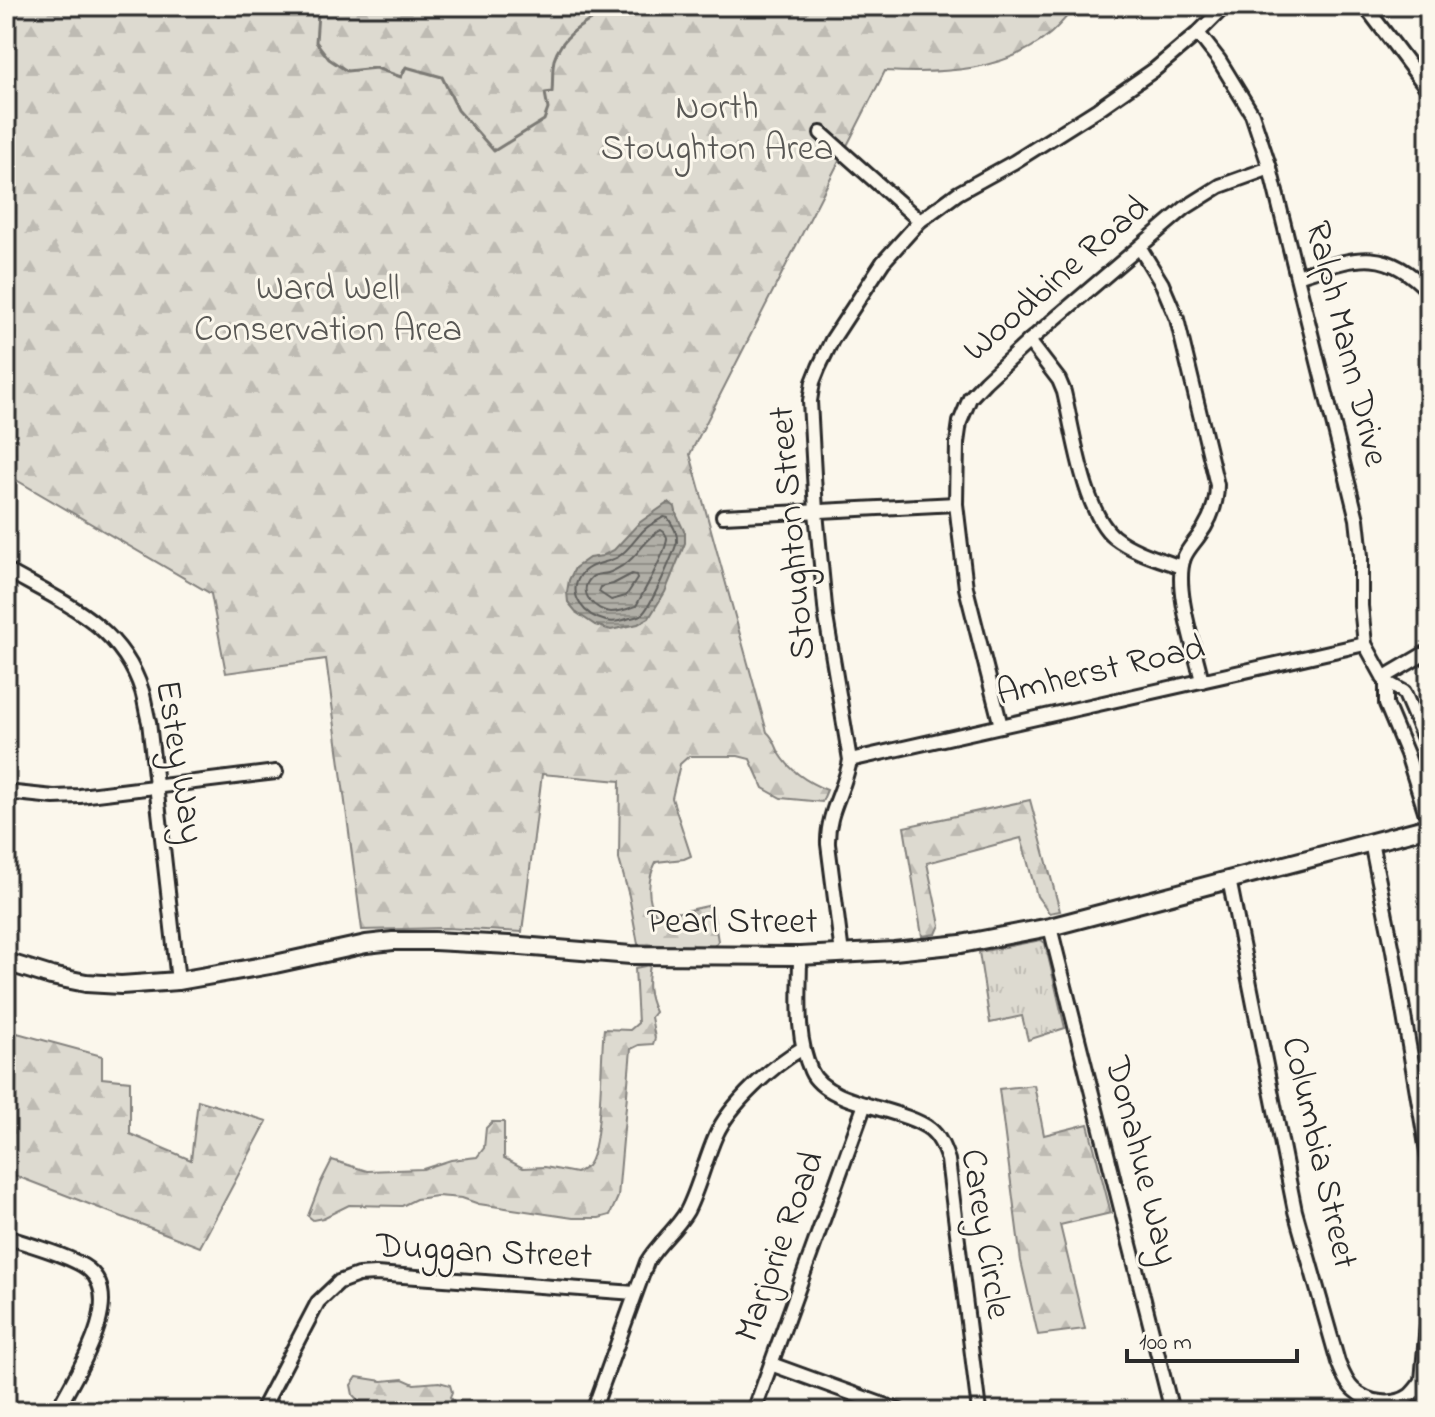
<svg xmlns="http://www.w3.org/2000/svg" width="1435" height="1417" font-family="'Indie Flower',sans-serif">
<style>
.grass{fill:url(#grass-tufts);stroke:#84827e;stroke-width:2}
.forest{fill:url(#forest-firs);stroke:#84827e;stroke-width:2}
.water{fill:url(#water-rules);stroke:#7b7a75;stroke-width:2}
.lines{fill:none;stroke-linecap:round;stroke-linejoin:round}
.shore{stroke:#61605d;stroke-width:2}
.stream{stroke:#7b7a75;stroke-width:3}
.minor-casing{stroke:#2b2b2b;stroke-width:18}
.major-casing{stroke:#2b2b2b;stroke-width:22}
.minor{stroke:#fbf7ec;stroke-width:12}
.major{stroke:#fbf7ec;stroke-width:16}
.labels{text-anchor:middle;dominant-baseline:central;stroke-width:6;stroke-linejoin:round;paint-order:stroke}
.park-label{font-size:36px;fill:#585754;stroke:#fbf7ec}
.street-label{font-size:36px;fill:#2b2b2b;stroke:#fbf7ec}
</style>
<defs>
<pattern id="grass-tufts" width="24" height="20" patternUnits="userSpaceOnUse" patternTransform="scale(2)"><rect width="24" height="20" fill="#dddad0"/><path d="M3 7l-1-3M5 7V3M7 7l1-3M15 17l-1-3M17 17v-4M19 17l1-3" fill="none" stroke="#bebbb3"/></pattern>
<pattern id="forest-firs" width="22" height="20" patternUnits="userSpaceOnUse" patternTransform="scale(2)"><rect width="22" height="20" fill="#dddad0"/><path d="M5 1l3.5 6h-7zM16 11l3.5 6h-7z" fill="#bebbb3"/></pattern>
<pattern id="water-rules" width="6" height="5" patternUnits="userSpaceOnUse" patternTransform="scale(2)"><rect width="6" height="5" fill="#b1afa7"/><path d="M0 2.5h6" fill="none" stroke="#908f88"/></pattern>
</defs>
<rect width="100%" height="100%" fill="#fbf7ec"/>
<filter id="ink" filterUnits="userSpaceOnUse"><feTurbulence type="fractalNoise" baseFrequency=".0125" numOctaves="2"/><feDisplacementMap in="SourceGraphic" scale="16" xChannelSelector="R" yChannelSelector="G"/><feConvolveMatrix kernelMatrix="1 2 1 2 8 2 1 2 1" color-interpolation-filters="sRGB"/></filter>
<g filter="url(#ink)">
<polygon class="grass" points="1041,940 1045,943 1065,1028 1028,1040 1022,1016 990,1023 979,952"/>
<g class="forest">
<path d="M6 6H1076C1068 15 1060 25 1051 33 1007 72 940 74 885 71L690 454 767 732C775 739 775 746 780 754 791 772 809 783 827 790L822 802 781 798 763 788 750 759 738 756H689L680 764 672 798 691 856 684 859 656 862C648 878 646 898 656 914L680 912 712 905 718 941 714 946 707 947 638 944 629 896 619 859 620 781 542 774 522 932 445 928 362 930 326 659 226 673 211 594 6 474Z"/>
<polygon points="1030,800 1060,911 1049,913 1037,896 1021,838 927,863 940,925 936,934 922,936 904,827"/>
<path d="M650 965C647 983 647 995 655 1012L651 1017 655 1038 653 1044 639 1045 631 1049 618 1197 610 1215 599 1218H573L479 1204 462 1198 437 1196 416 1199 402 1206 349 1205 323 1218 313 1220 308 1216 321 1182 332 1160 367 1171 423 1169 451 1160 477 1157 484 1148 486 1128 492 1122H504V1158L523 1168 545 1167 576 1173C580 1171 584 1169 587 1166 603 1149 600 1057 604 1029L630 1030 638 1023 635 968Z"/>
<polygon points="6,1030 102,1056 102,1078 130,1081 130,1134 191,1160 198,1100 267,1121 200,1247 6,1172"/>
<polygon points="1034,1085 1044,1135 1088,1124 1111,1213 1060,1225 1085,1329 1038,1335 1021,1261 999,1089"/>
<polygon points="357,1377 382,1381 403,1379 414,1384 439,1382 450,1385 452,1392 450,1397 463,1411 368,1411 353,1395 351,1385"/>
</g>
<polygon class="water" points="669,502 675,507 677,516 685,533 685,543 665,592 649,618 638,624 611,630 595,625 577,613 568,602 567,592 569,580 575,568 589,558 602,556 614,550 639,523"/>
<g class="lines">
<g class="shore">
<path d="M664 517 668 518C673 526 678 533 677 542 673 555 651 607 642 614 640 616 632 618 630 618 622 621 614 623 606 621 585 616 567 596 580 576 588 563 606 564 618 557 629 550 635 539 644 530 650 524 657 521 664 517Z"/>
<path d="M661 530 664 532C665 534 667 536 667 538 668 549 642 595 636 606 628 609 619 612 611 612 596 611 576 593 591 578 596 573 602 575 608 573 614 571 620 567 625 564 639 555 646 537 661 530Z"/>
<polygon points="632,574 636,575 637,579 626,596 611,600 599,592 601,587 613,584"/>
</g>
<path class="stream" d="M310 6 318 13 316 42 329 59 347 71 376 68 401 77 406 67 442 77 458 110 494 151 544 120 548 109 545 93 552 92C553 82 552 69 554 60 563 31 591 20 615 6"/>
<g class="minor-casing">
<g id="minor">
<polyline points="1365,6 1429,91"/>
<polyline points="1198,33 1219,60 1252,114 1270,168 1357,519 1361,556 1361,606 1365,644 1386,682 1386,704 1407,754 1425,811 1429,815"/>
<polyline points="821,133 920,221"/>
<path d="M1140 248 1162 284 1177 319 1217 485C1217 505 1210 521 1198 537 1193 544 1187 550 1184 558 1173 587 1195 649 1202 681"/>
<path d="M1297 276C1352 259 1384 243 1429 292"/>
<path d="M1029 341 1059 380 1064 392C1073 430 1084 513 1114 537 1133 552 1159 559 1181 567"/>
<polyline points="723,516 956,504"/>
<path d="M6 570C62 602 121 624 142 691 145 701 146 712 149 722L178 981"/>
<polyline points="1383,678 1429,651"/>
<polyline points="1386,682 1404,692 1429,750"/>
<polyline points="1001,726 966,588 956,504 957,443 960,422 970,398 985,382 1029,341 1185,208 1220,186 1270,168"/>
<polyline points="850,760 1365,644"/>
<polyline points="6,792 54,797 80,796 276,772"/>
<polyline points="1371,842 1393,951 1429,1163"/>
<path d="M1229 879 1295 1211 1338 1362C1342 1372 1346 1383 1354 1390 1368 1403 1393 1407 1409 1396 1414 1392 1418 1386 1422 1381"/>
<polyline points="1050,927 1172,1411"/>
<path d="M842 954 828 844C827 812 845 790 850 760L826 617 816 512 810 401 813 382 819 367 832 340 883 262 920 221 958 193 1014 162 1098 109 1154 70 1198 33 1225 6"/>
<path d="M800 956C800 994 795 1035 811 1071 826 1105 901 1107 930 1129 940 1137 944 1149 948 1160L979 1411"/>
<path d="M6 1237C27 1244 72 1256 88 1269 127 1300 74 1377 57 1411"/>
<polyline points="771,1364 900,1411"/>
<polyline points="261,1411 318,1302 339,1282 358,1275 376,1274 635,1293"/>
<path d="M593 1411 647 1262C658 1243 676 1230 687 1211 699 1187 705 1160 716 1135 730 1104 773 1065 803 1048"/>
<polyline points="754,1411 865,1104"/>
<polyline points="1426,1411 1422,1381 1429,1301"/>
</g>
</g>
<g class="major-casing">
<polyline id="major" points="6,962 51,976 86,983 121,985 178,981 275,964 366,944 393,941 434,941 509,945 631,955 800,956 894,951 961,944 1050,927 1429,827"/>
</g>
<use href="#minor" class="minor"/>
<use href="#major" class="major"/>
</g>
</g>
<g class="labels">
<g class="park-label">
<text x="717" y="109">North<tspan x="717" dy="41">Stoughton Area</tspan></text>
<text x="328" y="290">Ward Well<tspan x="328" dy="41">Conservation Area</tspan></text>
</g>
<g class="street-label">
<text transform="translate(1057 280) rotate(-41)">Woodbine Road</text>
<text transform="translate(1345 344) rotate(76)">Ralph Mann Drive</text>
<text transform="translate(794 533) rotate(-95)">Stoughton Street</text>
<text transform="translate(1101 672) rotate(-13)">Amherst Road</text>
<text transform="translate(178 762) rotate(81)">Estey Way</text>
<text x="732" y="923">Pearl Street</text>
<text transform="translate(1318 1153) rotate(77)">Columbia Street</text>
<text transform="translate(1140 1161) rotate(76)">Donahue Way</text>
<text transform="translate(984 1234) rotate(81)">Carey Circle</text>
<text transform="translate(781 1247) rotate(-70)">Marjorie Road</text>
<text transform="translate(484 1253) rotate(3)">Duggan Street</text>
</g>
</g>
<rect width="1435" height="1417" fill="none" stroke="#fbf7ec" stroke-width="32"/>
<rect x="16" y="16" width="1403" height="1385" fill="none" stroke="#2b2b2b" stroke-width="3" filter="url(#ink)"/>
<path d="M1127 1349v12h170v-12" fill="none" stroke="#2b2b2b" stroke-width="4"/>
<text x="1139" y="1349" font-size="24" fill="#2b2b2b" stroke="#fbf7ec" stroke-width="6" paint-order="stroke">100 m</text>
</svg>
